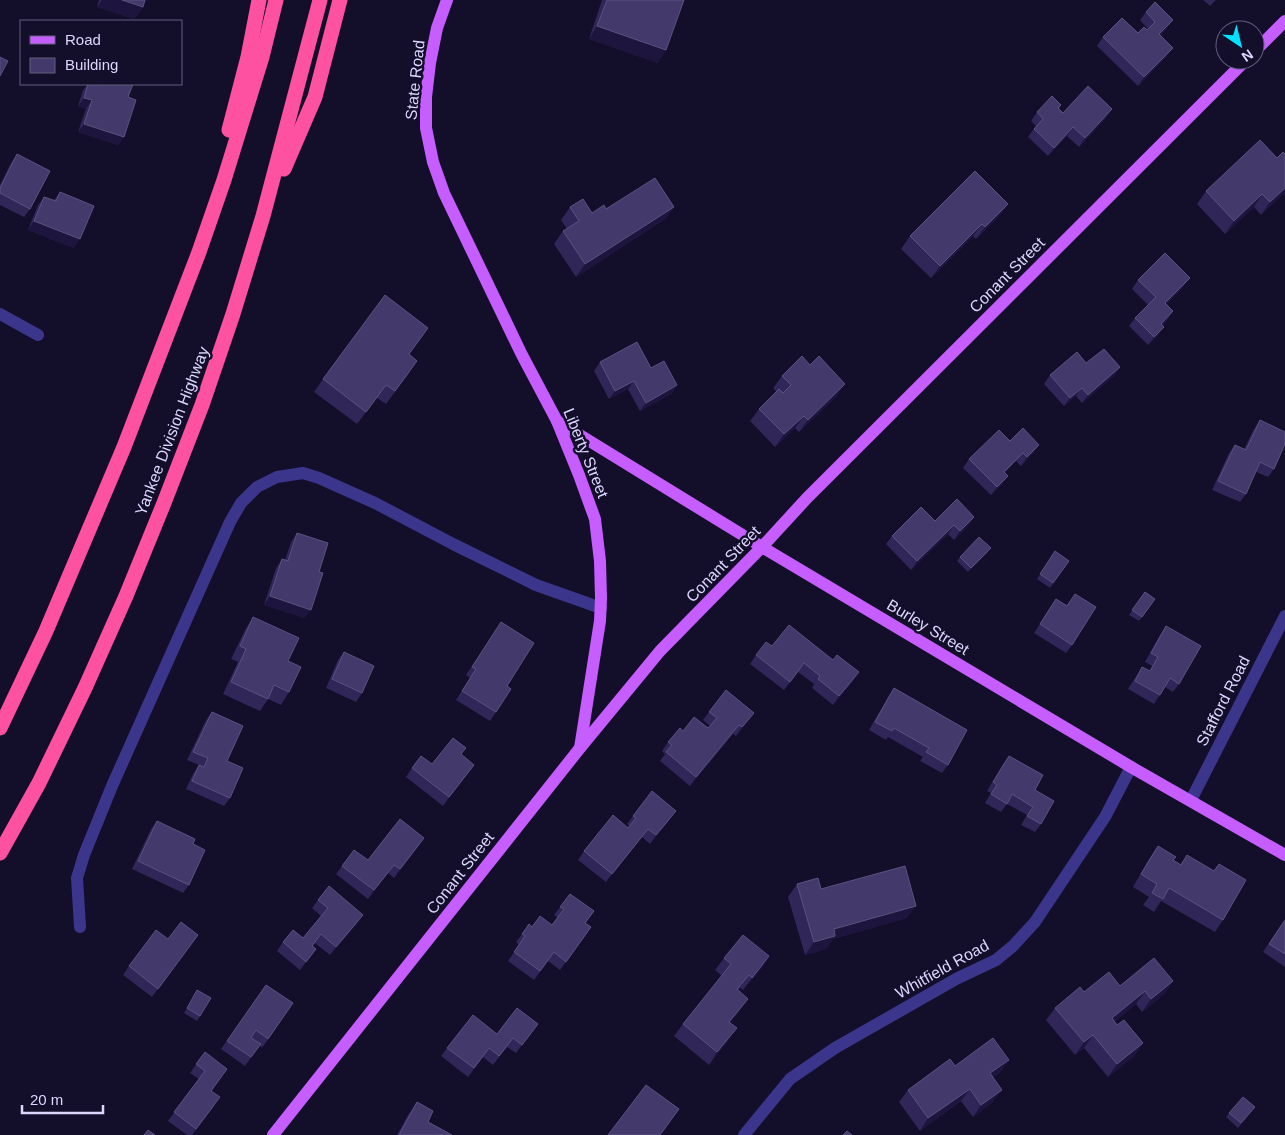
<svg xmlns="http://www.w3.org/2000/svg" width="1285" height="1135" font-family="Arial,sans-serif">
<style>
.lines{fill:none;stroke-linecap:round;stroke-linejoin:round}
.minor{stroke:#3b368b;stroke-width:12}
.major{stroke:#c65dff;stroke-width:12}
.highway{stroke:#ff51a1;stroke-width:15}
.wall{fill:#312658}
.shaded-wall{fill:#1d153d}
.building{fill:#43396a;stroke:#5b5281}
.labels{text-anchor:middle;dominant-baseline:central;stroke-width:5;stroke-linejoin:round;paint-order:stroke}
.street-label{font-size:16px;fill:#dcd6ff;stroke:#130e29}
</style>
<rect width="100%" height="100%" fill="#130e29"/>
<g class="lines">
<g class="minor">
<polyline points="0,314 38,335"/>
<polyline points="1191,800 1285,616"/>
<polyline points="80,927 77,878 84,855 112,786 230,522 241,503 257,487 277,477 303,473 319,478 375,503 453,544 536,585 601,608"/>
<polyline points="744,1135 790,1079 835,1048 956,979 996,960 1013,946 1035,922 1105,817 1131,767"/>
</g>
<g class="major">
<polyline points="447,0 437,28 430,63 426,97 426,128 433,162 444,193 522,355 557,421 579,475 595,519 600,561 601,598 600,621 580,748"/>
<polyline points="1255,51 1285,21"/>
<polyline points="557,421 762,547 1131,767 1285,855"/>
<polyline points="273,1135 580,748 660,651 762,547 807,498 1246,60"/>
</g>
<g class="highway">
<polyline points="229,130 248,57 259,0"/>
<polyline points="284,169 315,97 340,0"/>
<polyline points="0,728 46,631 124,447 199,252 224,180 262,57 276,0"/>
<polyline points="0,853 39,783 85,688 126,596 164,503 202,405 233,314 263,216 320,0"/>
</g>
</g>
<g class="wall">
<polygon points="99,0 145,0 143,7 134,19 97,7"/>
<polygon points="602,0 684,0 658,63 589,39"/>
<polygon points="1203,0 1216,0 1210,6"/>
<polygon points="1146,12 1173,20 1167,28 1161,35 1167,56 1138,86 1097,46 1103,37 1138,33 1147,30 1148,29 1140,20"/>
<polygon points="88,84 133,84 128,97 124,137 118,145 78,132 86,109 78,106 83,90"/>
<polygon points="1061,105 1059,109 1063,113 1106,118 1079,147 1067,136 1048,156 1028,137 1036,126 1031,121 1037,112"/>
<polygon points="17,154 30,209 24,217 0,205 0,185 11,163"/>
<polygon points="1206,191 1285,192 1261,215 1254,207 1225,234 1197,204"/>
<polygon points="60,192 74,248 28,230 38,205 44,197 54,200"/>
<polygon points="1008,204 999,216 976,239 973,236 931,278 901,249 910,236"/>
<polygon points="570,207 592,213 674,207 665,219 576,277 554,244 563,231 567,229 561,220"/>
<polygon points="1138,280 1184,286 1166,304 1173,311 1167,320 1163,325 1164,327 1158,335 1148,345 1129,326 1135,318 1148,305 1132,289"/>
<polygon points="409,354 409,373 386,404 377,398 357,424 314,392 323,379"/>
<polygon points="600,362 651,368 677,385 671,394 640,411 628,389 609,399 594,371"/>
<polygon points="1086,363 1120,367 1114,376 1082,403 1076,396 1064,406 1044,384 1050,375"/>
<polygon points="782,376 837,396 799,432 795,428 775,447 750,421 759,409 777,392 773,388"/>
<polygon points="1260,420 1274,469 1268,477 1256,472 1246,494 1240,502 1212,490 1229,453 1235,445 1244,449 1254,429"/>
<polygon points="1010,441 1039,445 1033,453 1021,466 1016,461 1005,473 1008,476 1002,484 991,495 963,468 969,459"/>
<polygon points="974,517 968,526 954,540 948,534 911,570 886,544 892,536 935,521"/>
<polygon points="297,533 305,618 264,605 276,568 282,559 285,560 291,542"/>
<polygon points="1055,551 1069,561 1050,588 1037,579"/>
<polygon points="988,552 968,572 957,561 960,557"/>
<polygon points="1145,592 1155,599 1139,621 1129,615"/>
<polygon points="1075,594 1072,645 1066,653 1034,633 1056,599 1067,605"/>
<polygon points="253,617 288,661 289,692 281,705 268,699 260,711 223,694 238,662 231,659 245,630"/>
<polygon points="501,622 507,686 496,712 490,721 456,700 470,678 466,675"/>
<polygon points="1166,626 1179,684 1173,692 1165,687 1154,704 1128,689 1142,667 1150,671 1152,666 1145,662 1160,635"/>
<polygon points="772,646 853,681 833,705 812,688 814,684 798,672 784,690 750,664 756,655"/>
<polygon points="344,652 362,693 356,702 326,688 338,660"/>
<polygon points="894,688 948,765 942,773 920,761 923,757 888,737 886,740 869,730 888,697"/>
<polygon points="212,712 227,761 230,798 224,806 186,789 193,774 199,765 187,760 206,720"/>
<polygon points="709,712 754,713 736,736 733,734 690,786 660,761 665,754 662,751 668,742 683,731 708,728 710,726 703,720"/>
<polygon points="462,755 468,773 443,806 406,777 412,768 432,764"/>
<polygon points="1009,756 1035,790 1041,824 1035,832 1021,825 1027,815 1007,804 1001,812 985,803 991,793 987,791 1003,764"/>
<polygon points="633,816 670,819 650,844 642,837 606,882 578,860 584,851 628,828 629,826 627,824"/>
<polygon points="157,821 193,844 189,885 183,893 132,869 151,829"/>
<polygon points="1158,846 1173,860 1180,865 1187,855 1214,871 1219,864 1223,920 1215,932 1161,901 1154,912 1143,905 1149,897 1133,887 1149,859"/>
<polygon points="418,847 394,878 388,873 368,899 336,874 342,866 368,860"/>
<polygon points="797,884 821,889 907,918 833,939 826,949 805,955 788,897"/>
<polygon points="570,894 585,923 591,927 560,970 548,961 534,980 508,961 519,945 516,942 522,934 532,927 552,925 558,918 554,915"/>
<polygon points="318,900 357,923 330,955 315,943 313,946 316,949 300,970 277,951 283,942 303,938 321,916 312,908"/>
<polygon points="1285,919 1285,967 1263,952"/>
<polygon points="168,939 192,943 152,997 123,975 129,966"/>
<polygon points="769,956 761,969 743,990 740,988 738,990 739,1011 730,1022 728,1040 709,1065 674,1036 683,1024 722,976 715,970 724,958"/>
<polygon points="1173,981 1164,994 1142,1012 1136,1004 1115,1021 1117,1025 1143,1043 1134,1056 1108,1077 1084,1048 1075,1055 1046,1020 1055,1008 1084,992 1120,986"/>
<polygon points="266,985 293,1003 262,1048 260,1045 245,1066 221,1049"/>
<polygon points="197,990 200,1016 197,1021 184,1013"/>
<polygon points="538,1024 516,1053 507,1047 493,1065 483,1057 468,1077 441,1056 447,1048 497,1034"/>
<polygon points="205,1052 214,1106 192,1135 187,1135 168,1121 199,1079 190,1073"/>
<polygon points="955,1066 1000,1073 993,1077 993,1102 973,1117 961,1101 920,1131 899,1102 908,1090"/>
<polygon points="417,1102 428,1122 452,1135 397,1135 408,1115"/>
<polygon points="1255,1107 1238,1128 1226,1117 1229,1113"/>
</g>
<g class="shaded-wall">
<polygon points="102,0 122,0 143,7 134,19 97,7"/>
<polygon points="1173,20 1167,28 1153,43 1159,34"/>
<polygon points="597,26 666,50 658,63 589,39"/>
<polygon points="1173,48 1167,56 1138,86 1144,77"/>
<polygon points="84,98 92,100 86,109 78,106"/>
<polygon points="1112,109 1106,118 1079,147 1085,138"/>
<polygon points="84,124 124,137 118,145 78,132"/>
<polygon points="1073,127 1067,136 1048,156 1054,148"/>
<polygon points="1285,188 1285,192 1261,215 1270,202"/>
<polygon points="1262,194 1254,207 1225,234 1234,221"/>
<polygon points="1008,204 999,216 976,239 985,227"/>
<polygon points="674,207 665,219 576,277 585,264"/>
<polygon points="34,221 80,239 74,248 28,230"/>
<polygon points="982,224 973,236 931,278 940,266"/>
<polygon points="1190,278 1184,286 1159,311 1165,303"/>
<polygon points="1173,311 1167,320 1155,332 1161,324"/>
<polygon points="1164,327 1158,335 1148,345 1154,337"/>
<polygon points="1120,367 1114,376 1082,403 1088,395"/>
<polygon points="634,381 628,389 609,399 615,391"/>
<polygon points="845,384 837,396 799,432 808,420"/>
<polygon points="677,385 671,394 640,411 646,403"/>
<polygon points="1082,388 1076,396 1064,406 1070,398"/>
<polygon points="804,416 795,428 775,447 784,434"/>
<polygon points="1039,445 1033,453 1021,466 1027,457"/>
<polygon points="1023,453 1016,461 998,480 1004,472"/>
<polygon points="1008,476 1002,484 991,495 997,487"/>
<polygon points="974,517 968,526 954,540 960,531"/>
<polygon points="954,525 948,534 911,570 917,561"/>
<polygon points="991,548 988,552 968,572 971,568"/>
<polygon points="270,596 311,610 305,618 264,605"/>
<polygon points="859,672 853,681 833,705 839,696"/>
<polygon points="754,713 748,722 736,736 742,727"/>
<polygon points="739,725 733,734 690,786 696,777"/>
<polygon points="474,765 468,773 443,806 449,797"/>
<polygon points="676,811 670,819 650,844 656,835"/>
<polygon points="648,829 642,837 606,882 612,874"/>
<polygon points="424,838 418,847 394,878 400,869"/>
<polygon points="394,865 388,873 368,899 374,890"/>
<polygon points="916,906 907,918 833,939 826,949 805,955 814,942 834,929"/>
<polygon points="363,915 357,923 330,955 336,947"/>
<polygon points="769,956 761,969 743,990 752,978"/>
<polygon points="1173,981 1164,994 1142,1012 1151,999"/>
<polygon points="1145,991 1136,1004 1103,1031 1112,1018"/>
<polygon points="748,999 739,1011 720,1034 729,1022"/>
<polygon points="737,1028 728,1040 709,1065 717,1052"/>
<polygon points="1093,1035 1084,1048 1075,1055 1084,1042"/>
<polygon points="1143,1043 1134,1056 1108,1077 1117,1064"/>
<polygon points="1009,1060 1000,1073 981,1086 990,1073"/>
<polygon points="970,1089 961,1101 920,1131 928,1118"/>
<polygon points="1002,1090 993,1102 973,1117 981,1105"/>
</g>
<g class="building">
<polygon points="122,0 145,0 143,7"/>
<polygon points="607,0 684,0 666,50 597,26"/>
<polygon points="1155,2 1173,20 1159,34 1173,48 1144,77 1103,37 1122,18 1138,33 1144,27 1147,30 1155,22 1146,12"/>
<polygon points="0,57 8,61 0,76"/>
<polygon points="88,84 97,85 97,84 133,84 128,97 136,100 124,137 84,124 92,100 84,98"/>
<polygon points="1088,86 1112,109 1085,138 1073,127 1054,148 1034,129 1043,119 1037,112 1052,96 1061,105 1058,108 1063,113"/>
<polygon points="1260,140 1277,158 1283,152 1285,154 1285,188 1270,202 1262,194 1234,221 1206,191"/>
<polygon points="17,154 50,171 30,209 0,193 0,188"/>
<polygon points="975,171 1008,204 985,227 982,224 940,266 910,236"/>
<polygon points="655,178 674,207 585,264 563,231 579,221 570,207 583,199 592,213 604,205 606,209"/>
<polygon points="60,192 94,206 80,239 34,221 44,197 56,201"/>
<polygon points="1165,253 1190,278 1165,303 1173,311 1161,324 1164,327 1154,337 1135,318 1156,297 1138,280"/>
<polygon points="385,295 428,328 409,354 417,361 395,391 386,385 366,412 323,379"/>
<polygon points="637,342 651,368 664,361 677,385 646,403 634,381 615,391 600,362"/>
<polygon points="1104,349 1120,367 1088,395 1082,388 1070,398 1050,375 1077,352 1086,363"/>
<polygon points="802,356 810,365 819,356 845,384 808,420 804,416 784,434 759,409 779,389 783,393 791,385 782,376"/>
<polygon points="1260,420 1285,432 1285,444 1274,469 1260,462 1246,494 1218,481 1235,445 1246,450"/>
<polygon points="1023,428 1039,445 1027,457 1023,453 1004,472 1008,476 997,487 969,459 999,430 1010,441"/>
<polygon points="957,499 974,517 960,531 954,525 917,561 892,536 921,507 935,521"/>
<polygon points="297,533 328,543 319,572 323,573 311,610 270,596 282,559 288,561"/>
<polygon points="979,537 991,548 971,568 960,557"/>
<polygon points="1055,551 1069,561 1053,583 1040,574"/>
<polygon points="1145,592 1155,599 1142,617 1132,610"/>
<polygon points="1075,594 1096,607 1072,645 1040,624 1056,599 1067,606"/>
<polygon points="253,617 299,638 288,661 301,667 289,692 274,685 268,699 231,682 246,649 240,646"/>
<polygon points="501,622 534,643 507,686 511,689 496,712 462,691 476,669 472,667"/>
<polygon points="789,625 833,660 837,655 859,672 839,696 818,679 820,676 804,663 790,682 756,655 766,642 772,646"/>
<polygon points="1166,626 1201,646 1179,684 1170,678 1160,695 1135,681 1142,667 1150,671 1158,657 1151,653"/>
<polygon points="344,652 374,666 362,693 332,679"/>
<polygon points="894,688 967,730 948,765 926,752 929,748 894,728 892,731 875,722"/>
<polygon points="726,690 754,713 742,727 739,725 696,777 666,752 672,745 668,742 680,728 683,731 694,717 708,728 717,718 709,712"/>
<polygon points="212,712 243,726 227,761 243,768 230,798 192,781 199,765 204,767 208,758 193,752"/>
<polygon points="453,738 466,748 461,754 474,765 449,797 412,768 421,756 432,764"/>
<polygon points="1009,756 1043,775 1035,790 1054,801 1041,824 1027,816 1033,807 1012,794 1007,804 991,794 997,785 993,782"/>
<polygon points="652,791 676,811 656,835 648,829 612,874 584,851 613,815 628,828 636,818 633,816"/>
<polygon points="400,819 424,838 400,869 394,865 374,890 342,866 354,850 368,860"/>
<polygon points="157,821 195,839 193,844 205,850 189,885 138,861"/>
<polygon points="1158,846 1176,857 1173,860 1181,865 1187,855 1214,871 1219,864 1246,880 1223,920 1169,888 1163,899 1152,893 1157,884 1141,874"/>
<polygon points="905,866 916,906 834,929 835,936 814,942 797,884 818,878 821,889"/>
<polygon points="329,886 363,915 336,947 321,934 312,946 316,949 306,962 283,942 293,930 303,938 328,908 318,900"/>
<polygon points="570,894 594,911 585,923 591,927 566,962 554,952 540,971 514,952 525,936 522,934 529,924 532,927 540,916 552,925 564,909 560,907"/>
<polygon points="1285,920 1285,954 1269,944"/>
<polygon points="181,922 198,935 158,989 129,966 156,930 168,939"/>
<polygon points="743,935 769,956 752,978 749,975 737,989 748,999 729,1022 737,1028 717,1052 683,1024 731,964 724,958"/>
<polygon points="1154,958 1173,981 1151,999 1145,991 1112,1018 1117,1025 1124,1020 1143,1043 1117,1064 1093,1035 1084,1042 1055,1008 1080,987 1084,992 1109,972 1120,986"/>
<polygon points="266,985 293,1003 268,1039 256,1030 251,1038 261,1044 251,1057 227,1041"/>
<polygon points="197,990 211,998 200,1016 187,1008"/>
<polygon points="517,1008 538,1024 522,1045 513,1038 499,1056 489,1048 474,1068 447,1048 473,1015 497,1034"/>
<polygon points="993,1038 1009,1060 990,1073 1002,1090 981,1105 970,1089 928,1118 908,1090 950,1059 955,1066"/>
<polygon points="205,1052 227,1069 211,1091 220,1097 196,1129 174,1112 205,1071 196,1064"/>
<polygon points="646,1085 679,1109 660,1135 608,1135"/>
<polygon points="1243,1097 1255,1107 1241,1123 1229,1113"/>
<polygon points="417,1102 433,1111 428,1122 452,1135 399,1135"/>
<polygon points="148,1130 155,1135 144,1135"/>
<polygon points="847,1131 852,1135 843,1135"/>
</g>
<g class="labels">
<g class="street-label">
<text transform="translate(415 80) rotate(-84)">State Road</text>
<text transform="translate(1007 275) rotate(-45)">Conant Street</text>
<text transform="translate(172 431) rotate(-69)">Yankee Division Highway</text>
<text transform="translate(586 453) rotate(68)">Liberty Street</text>
<text transform="translate(723 564) rotate(-46)">Conant Street</text>
<text transform="translate(928 627) rotate(31)">Burley Street</text>
<text transform="translate(1223 701) rotate(-63)">Stafford Road</text>
<text transform="translate(460 873) rotate(-52)">Conant Street</text>
<text transform="translate(942 969) rotate(-29)">Whitfield Road</text>
</g>
</g>
<rect x="20" y="20" width="162" height="65" fill="#130e29" stroke="#635e7f"/>
<rect x="30" y="36" width="25" height="8" fill="#c65dff" stroke="#635e7f"/>
<text x="65" y="45" font-size="15" fill="#dcd6ff">Road</text>
<rect x="30" y="58" width="25" height="15" fill="#43396a" stroke="#635e7f"/>
<text x="65" y="70" font-size="15" fill="#dcd6ff">Building</text>
<g transform="translate(1240 45) rotate(145)"><circle r="24" fill="#130e29" stroke="#635e7f"/>
<path d="M0-4L9 19L0 12L-9 19Z" fill="#02e1ff"/>
<text y="-8" font-size="14" font-weight="bold" text-anchor="middle" fill="#dcd6ff">N</text>
</g>
<path d="M22 1105v8h81v-8" fill="none" stroke="#dcd6ff" stroke-width="2.5"/>
<text x="30" y="1105" font-size="15" fill="#dcd6ff" stroke="#130e29" stroke-width="4" paint-order="stroke">20 m</text>
</svg>
